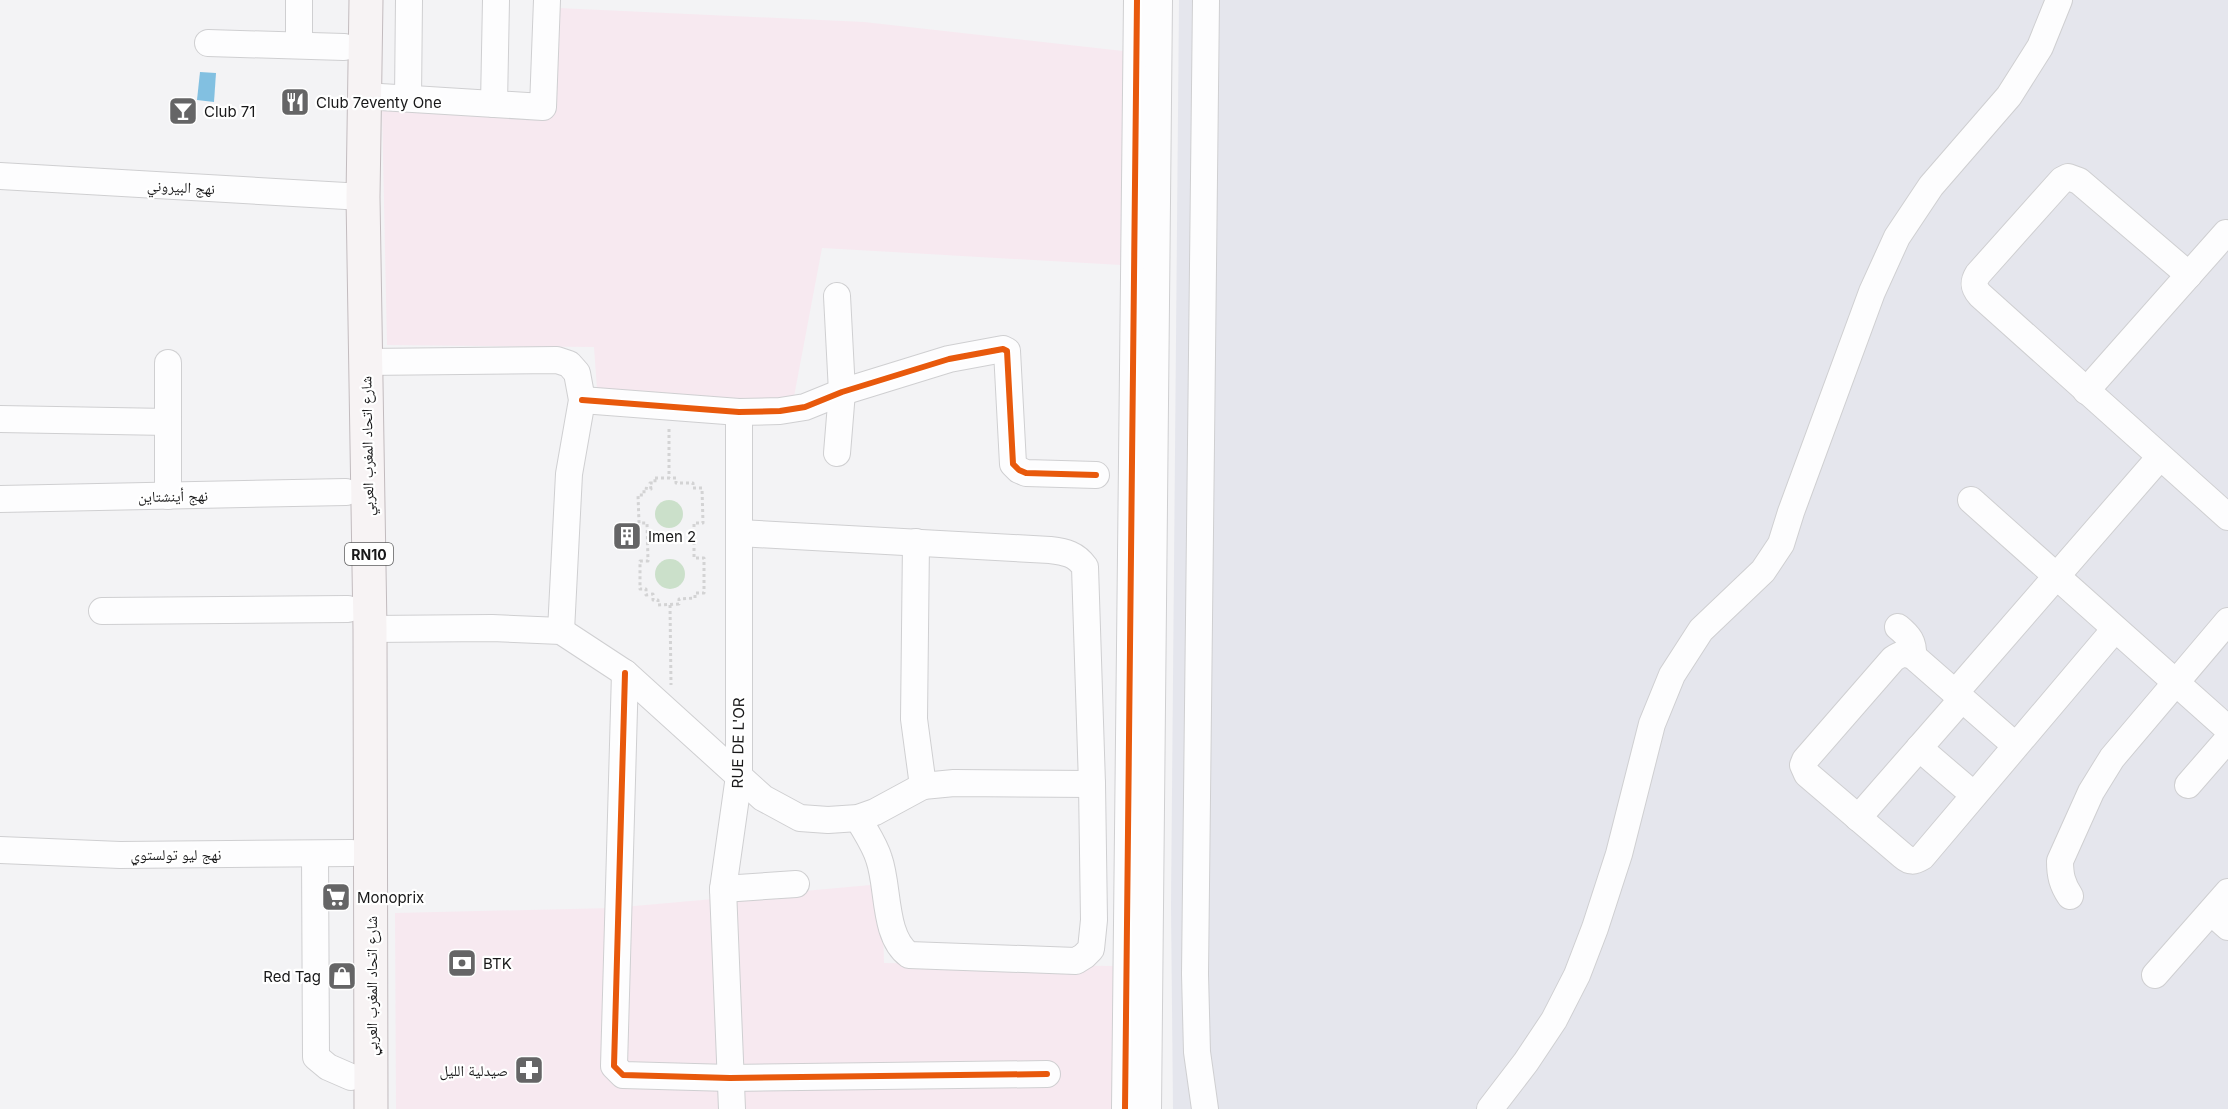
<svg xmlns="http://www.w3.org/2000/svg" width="2228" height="1109" font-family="Inter,'Noto Naskh Arabic',sans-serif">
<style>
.industrial{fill:#f7e9f0}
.built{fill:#e5e6ed}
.green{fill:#cbe0ca}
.water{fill:#82c0e1}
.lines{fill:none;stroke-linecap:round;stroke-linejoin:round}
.minor-casing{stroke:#cfcfd1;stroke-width:28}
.major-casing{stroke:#c2bbbe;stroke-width:35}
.path{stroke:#d3d3d4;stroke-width:3;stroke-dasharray:3 3;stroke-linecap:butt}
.minor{stroke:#fdfdfe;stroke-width:26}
.major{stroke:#f7f3f4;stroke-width:33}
.cycleway-casing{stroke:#fff;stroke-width:10}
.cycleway{stroke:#e8590c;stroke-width:6}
.labels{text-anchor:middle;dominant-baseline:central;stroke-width:4.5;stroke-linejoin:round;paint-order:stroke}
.shield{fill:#fff;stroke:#5d5d5e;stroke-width:1.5}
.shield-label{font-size:14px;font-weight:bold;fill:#181819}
.poi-label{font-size:15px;fill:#181819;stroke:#fff;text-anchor:start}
.street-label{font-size:15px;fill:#181819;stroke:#fff}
</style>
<rect width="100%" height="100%" fill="#f3f3f5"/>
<g class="industrial">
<polygon points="558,8 864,22 1123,51 1121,265 822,248 793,402 597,389 594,347 387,345 382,107 553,116"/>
<polygon points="882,884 884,963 1113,966 1112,1109 396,1109 395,913 612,908"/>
</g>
<polygon class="built" points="1179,0 2228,0 2228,1109 1173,1109 1171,906"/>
<g class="green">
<circle cx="669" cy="514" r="14"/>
<circle cx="670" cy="574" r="15"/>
</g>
<polygon class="water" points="200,72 216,73 214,102 197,100"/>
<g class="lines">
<g class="minor-casing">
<g id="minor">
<polyline points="208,43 344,47"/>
<polyline points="299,45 299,0"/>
<polyline points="364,96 543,107 547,0"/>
<polyline points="408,98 409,0"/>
<polyline points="494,104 496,0"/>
<polyline points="0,176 363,197"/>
<path d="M2189 275 2079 181 2068 177 2062 180 1978 274C1973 282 1973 287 1980 295L2228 517"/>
<polyline points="365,362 557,360 569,364 577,373 582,400 569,474 561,631"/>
<polyline points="168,363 168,496"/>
<polyline points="2086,391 2226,233"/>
<polyline points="582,400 739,412 780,411 805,407 842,392 949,359 1003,349 1007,351 1013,464 1019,470 1026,473 1096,475"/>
<polyline points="0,419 168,422"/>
<polyline points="837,453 842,392 837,296"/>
<polyline points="0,499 346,492"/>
<polyline points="1971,500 2228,729"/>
<path d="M739 533 1050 550C1066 552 1076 554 1085 567L1092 784 1094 920 1091 949 1084 956 1076 961 909 955C883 936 889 887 879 859 875 845 865 831 858 818"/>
<polyline points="916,542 914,719 923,786"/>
<polyline points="102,611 348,609"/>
<path d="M1898 627C1909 636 1914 642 1913 656"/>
<polyline points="370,629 492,628 561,631 625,673 763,798 800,818 828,820 858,818 875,812 923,786 954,783 1092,784"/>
<polyline points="625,673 614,1066 623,1075 730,1078 1047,1074"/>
<polyline points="1955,693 2160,457"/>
<path d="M2016 746 1913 656C1904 653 1900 654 1893 659L1805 760 1803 765 1807 774 1903 856C1910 862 1914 862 1922 857L2115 629"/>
<polyline points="1919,748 1974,795"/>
<polyline points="2188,785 2228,739"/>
<polyline points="1858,818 1962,699"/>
<polyline points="0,850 120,855 352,853"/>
<polyline points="315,854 316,1057 328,1067 351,1077"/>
<polyline points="723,889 796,884"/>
<path d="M2070 896C2062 884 2060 875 2060 861L2091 792 2112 758 2228 621"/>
<polyline points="2211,912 2228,927"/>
<polyline points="2155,975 2228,892"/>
<polyline points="732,1109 723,889 739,776 739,412"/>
<polyline points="1125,1109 1137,0"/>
<polyline points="1148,1109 1159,0"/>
<polyline points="1205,1109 1197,1052 1195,974 1206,0"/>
<polyline points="1490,1109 1526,1062 1554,1020 1577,975 1595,928 1619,854 1652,724 1672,675 1701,630 1763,571 1781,544 1791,512 1872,292 1897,237 1931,186 2009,96 2040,47 2059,0"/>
</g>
</g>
<g class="major-casing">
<polyline id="major" points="366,0 363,197 370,629 371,1109"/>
</g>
<g class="path">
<polyline points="669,429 669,478"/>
<polygon points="655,478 676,478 676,483 693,483 693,488 702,488 703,523 694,523 694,558 704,558 704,593 695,593 695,598 679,599 679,604 658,605 658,600 653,600 653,594 646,595 646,589 640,589 640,561 648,561 647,523 639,523 638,495 644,495 644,488 651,489 650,483 655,483"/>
<polyline points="670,605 671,685"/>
</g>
<use href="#minor" class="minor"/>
<use href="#major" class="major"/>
<g class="cycleway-casing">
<g id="cycleway">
<polyline points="582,400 739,412 780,411 805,407 842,392 949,359 1003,349 1007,351 1013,464 1019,470 1026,473 1096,475"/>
<polyline points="625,673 614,1066 623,1075 730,1078 1047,1074"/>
<polyline points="1125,1109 1137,0"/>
</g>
</g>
<use href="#cycleway" class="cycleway"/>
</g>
<defs>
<g id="restaurant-square" transform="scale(1.5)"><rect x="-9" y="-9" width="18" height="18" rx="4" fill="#656566" stroke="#fff"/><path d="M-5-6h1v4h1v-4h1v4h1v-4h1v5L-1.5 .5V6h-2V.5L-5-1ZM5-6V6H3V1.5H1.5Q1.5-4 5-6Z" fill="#fff"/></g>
<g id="bar-square" transform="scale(1.5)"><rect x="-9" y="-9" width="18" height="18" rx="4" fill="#656566" stroke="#fff"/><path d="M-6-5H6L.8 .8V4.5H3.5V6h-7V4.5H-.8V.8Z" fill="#fff"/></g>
<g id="building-square" transform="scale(1.5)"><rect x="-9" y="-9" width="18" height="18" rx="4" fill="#656566" stroke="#fff"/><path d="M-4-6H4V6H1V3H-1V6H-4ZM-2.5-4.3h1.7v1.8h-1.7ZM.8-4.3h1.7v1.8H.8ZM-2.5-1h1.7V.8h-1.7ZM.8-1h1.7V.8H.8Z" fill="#fff"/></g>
<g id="supermarket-square" transform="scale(1.5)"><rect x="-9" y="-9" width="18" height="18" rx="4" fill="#656566" stroke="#fff"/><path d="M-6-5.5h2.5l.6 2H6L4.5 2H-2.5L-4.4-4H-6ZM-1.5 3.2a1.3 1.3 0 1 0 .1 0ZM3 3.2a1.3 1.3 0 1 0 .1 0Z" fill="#fff"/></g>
<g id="bank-square" transform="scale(1.5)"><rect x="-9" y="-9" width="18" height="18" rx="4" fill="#656566" stroke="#fff"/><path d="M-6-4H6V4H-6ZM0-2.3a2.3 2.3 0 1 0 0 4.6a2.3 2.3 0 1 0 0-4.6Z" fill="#fff"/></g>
<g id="shop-square" transform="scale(1.5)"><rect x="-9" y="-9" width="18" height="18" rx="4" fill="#656566" stroke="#fff"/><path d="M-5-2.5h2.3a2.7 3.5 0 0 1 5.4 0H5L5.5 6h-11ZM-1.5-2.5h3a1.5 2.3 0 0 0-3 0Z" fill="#fff"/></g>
<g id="pharmacy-square" transform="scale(1.5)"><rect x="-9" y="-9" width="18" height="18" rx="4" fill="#656566" stroke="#fff"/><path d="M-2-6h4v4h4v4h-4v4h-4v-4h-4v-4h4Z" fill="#fff"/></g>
</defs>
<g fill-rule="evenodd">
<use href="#restaurant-square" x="295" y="102"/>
<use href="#bar-square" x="183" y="111"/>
<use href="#building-square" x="627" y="536"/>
<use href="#supermarket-square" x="336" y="897"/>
<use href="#bank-square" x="462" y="963"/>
<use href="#shop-square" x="342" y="976"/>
<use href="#pharmacy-square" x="529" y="1070"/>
</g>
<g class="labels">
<rect class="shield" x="345" y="543" width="48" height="22" rx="4.5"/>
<g class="shield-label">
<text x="369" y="554">RN10</text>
</g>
<g class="poi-label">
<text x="316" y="102">Club 7eventy One</text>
<text x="204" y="111">Club 71</text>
<text x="648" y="536">Imen 2</text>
<text x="357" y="897">Monoprix</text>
<text x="483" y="963">BTK</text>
<text x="321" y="976" text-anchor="end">Red Tag</text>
<text x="508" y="1070" text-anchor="end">صيدلية الليل</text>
</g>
<g class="street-label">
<text transform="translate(181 187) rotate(3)">نهج البيروني</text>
<text transform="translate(367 446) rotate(-91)">شارع اتحاد المغرب العربي</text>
<text transform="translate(173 496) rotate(-1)">نهج أينشتاين</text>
<text transform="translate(738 743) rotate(-89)">RUE DE L'OR</text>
<text x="176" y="854">نهج ليو تولستوي</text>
<text transform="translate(371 986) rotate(-90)">شارع اتحاد المغرب العربي</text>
</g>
</g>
</svg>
